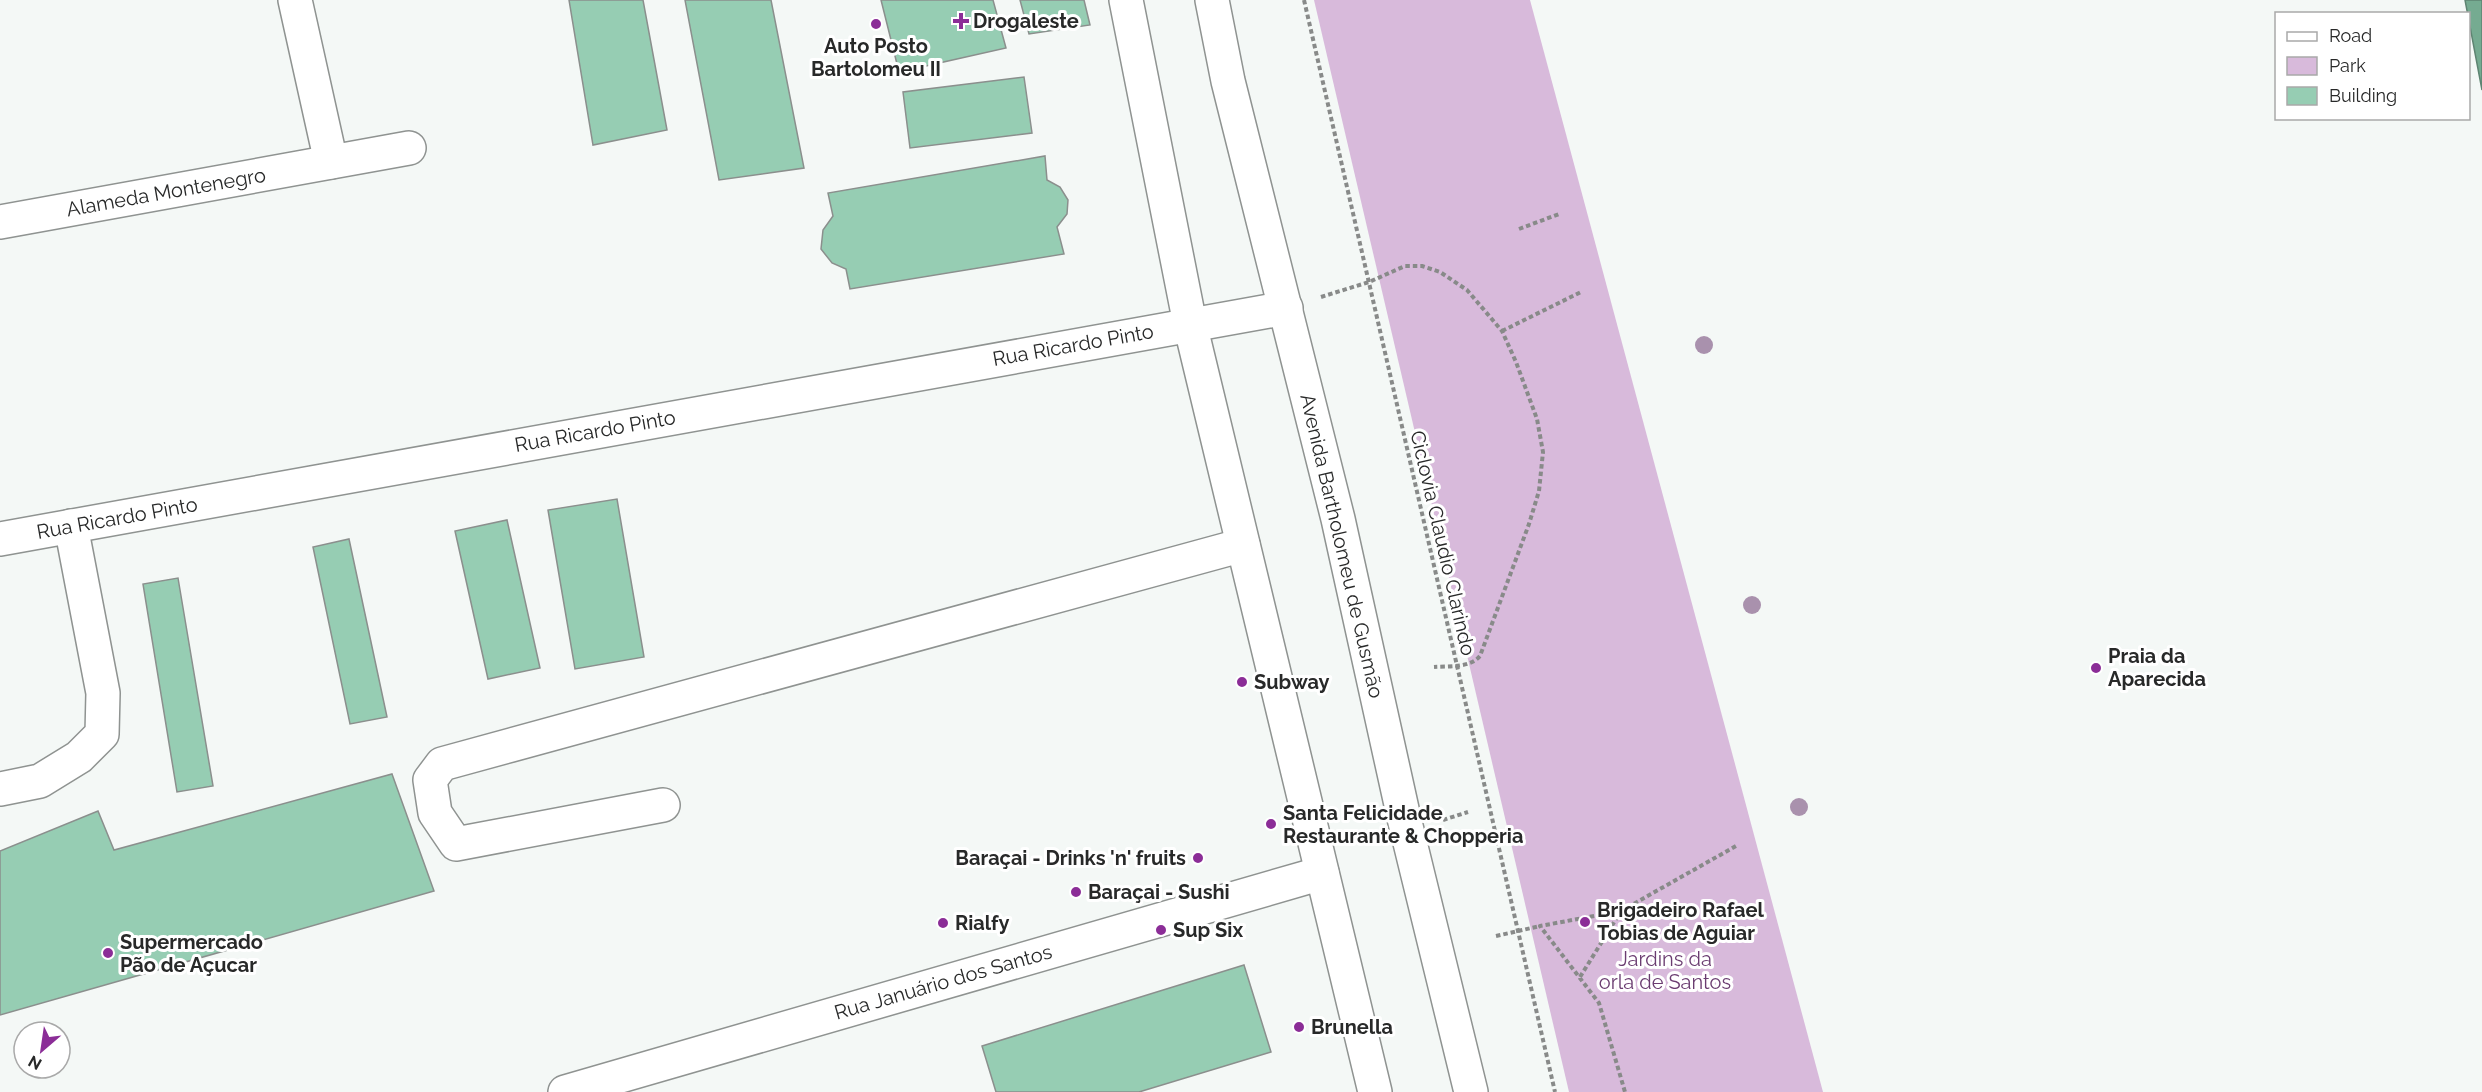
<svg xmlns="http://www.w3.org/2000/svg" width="2482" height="1092" font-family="Raleway,sans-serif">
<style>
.green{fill:#d8badb}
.water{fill:#75ab91;stroke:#5e8472;stroke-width:1.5}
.building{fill:#96cdb3;stroke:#8b8f8d;stroke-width:1.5}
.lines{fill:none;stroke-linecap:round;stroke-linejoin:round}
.minor-casing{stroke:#8f9391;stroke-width:36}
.major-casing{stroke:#8f9391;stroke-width:36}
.path{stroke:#888a89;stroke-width:4;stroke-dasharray:4.5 3;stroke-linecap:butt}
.minor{stroke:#fff;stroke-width:33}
.major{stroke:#fff;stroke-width:33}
.tree{fill:#a991ad}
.poi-dot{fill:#8b2d97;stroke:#fff;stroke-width:2}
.labels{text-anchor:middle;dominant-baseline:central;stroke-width:6;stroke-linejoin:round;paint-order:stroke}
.poi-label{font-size:20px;font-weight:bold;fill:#282929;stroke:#fff;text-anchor:start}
.street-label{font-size:20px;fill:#282929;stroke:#fff}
.park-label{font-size:20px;fill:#6b3d71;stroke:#fff}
</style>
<rect width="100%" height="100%" fill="#f4f8f6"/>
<polygon class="green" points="1314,0 1530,0 1823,1092 1569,1092"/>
<polygon class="water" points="2465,0 2482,0 2482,90"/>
<g class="building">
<polygon points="569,0 643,0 667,130 593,145"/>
<polygon points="685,0 771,0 804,168 719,180"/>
<polygon points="881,0 993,0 1006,48 899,72"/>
<polygon points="1020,0 1084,0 1090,25 1029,34"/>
<polygon points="1024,77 1032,133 910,148 903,92"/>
<polygon points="1045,156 1047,180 1060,187 1068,200 1067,214 1057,227 1064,254 850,289 846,269 832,263 821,249 823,230 833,216 828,193"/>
<polygon points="617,499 644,657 575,669 548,510"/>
<polygon points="507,520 540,668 488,679 455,531"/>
<polygon points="349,539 387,717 350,724 313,547"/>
<polygon points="178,578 213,786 177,792 143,584"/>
<polygon points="392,774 434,891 0,1015 0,851 98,811 114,850"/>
<polygon points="1244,965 1271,1052 1139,1092 996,1092 982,1046"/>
</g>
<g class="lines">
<g class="minor-casing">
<g id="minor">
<polyline points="295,0 331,162"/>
<polyline points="0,222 409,148"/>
<polyline points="0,539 1286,308"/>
<polyline points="0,789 40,781 79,757 102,734 103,693 71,526"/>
<polyline points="663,805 456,844 435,813 430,780 442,764 1243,545"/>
<polyline points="565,1092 1322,873"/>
</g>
</g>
<g class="major-casing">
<g id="major">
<polyline points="1126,0 1190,324 1375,1092"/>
<polyline points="1212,0 1228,81 1338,519 1404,818 1471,1092"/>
</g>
</g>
<g class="path">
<polyline points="1304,0 1555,1092"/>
<polyline points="1519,229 1559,214"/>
<path d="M1321 297 1369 282 1405 266H1422L1440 272 1467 290 1502 331 1516 362 1537 419 1543 452 1539 491 1529 524 1480 656C1470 668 1449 666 1434 667"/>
<polyline points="1502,331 1581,292"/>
<polyline points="1443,820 1468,812"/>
<polyline points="1621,911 1736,846"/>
<polyline points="1496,936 1540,926"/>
<polyline points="1580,977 1621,911 1540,926 1599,1003 1625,1092"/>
</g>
<use href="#minor" class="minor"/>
<use href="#major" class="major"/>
</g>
<g class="tree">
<circle cx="1704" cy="345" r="9"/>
<circle cx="1752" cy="605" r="9"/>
<circle cx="1799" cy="807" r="9"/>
</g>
<g class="poi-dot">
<path d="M958 12h6v6h6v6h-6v6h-6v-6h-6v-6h6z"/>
<circle cx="876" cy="24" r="6"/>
<circle cx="2096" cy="668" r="6"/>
<circle cx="1242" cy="682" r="6"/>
<circle cx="1271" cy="824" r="6"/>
<circle cx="1198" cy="858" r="6"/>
<circle cx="1076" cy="892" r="6"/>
<circle cx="1585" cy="922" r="6"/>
<circle cx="943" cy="923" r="6"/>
<circle cx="1161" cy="930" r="6"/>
<circle cx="108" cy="953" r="6"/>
<circle cx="1299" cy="1027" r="6"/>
</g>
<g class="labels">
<g class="poi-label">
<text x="973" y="21">Drogaleste</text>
<text x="876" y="46" text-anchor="middle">Auto Posto<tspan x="876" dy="23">Bartolomeu II</tspan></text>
<text x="2108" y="656">Praia da<tspan x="2108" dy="23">Aparecida</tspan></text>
<text x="1254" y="682">Subway</text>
<text x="1283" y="813">Santa Felicidade<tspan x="1283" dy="23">Restaurante &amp; Chopperia</tspan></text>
<text x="1186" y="858" text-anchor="end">Baraçai - Drinks 'n' fruits</text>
<text x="1088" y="892">Baraçai - Sushi</text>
<text x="1597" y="910">Brigadeiro Rafael<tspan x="1597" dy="23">Tobias de Aguiar</tspan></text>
<text x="955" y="923">Rialfy</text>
<text x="1173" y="930">Sup Six</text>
<text x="120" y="942">Supermercado<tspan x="120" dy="23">Pão de Açucar</tspan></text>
<text x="1311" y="1027">Brunella</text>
</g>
<g class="street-label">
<text transform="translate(166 192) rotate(-10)">Alameda Montenegro</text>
<text transform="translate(1073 345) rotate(-10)">Rua Ricardo Pinto</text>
<text transform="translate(595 431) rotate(-10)">Rua Ricardo Pinto</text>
<text transform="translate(117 518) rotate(-10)">Rua Ricardo Pinto</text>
<text transform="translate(1443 543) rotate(77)">Ciclovia Claudio Clarindo</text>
<text transform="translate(1342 546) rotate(77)">Avenida Bartholomeu de Gusmão</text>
<text transform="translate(943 982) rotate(-16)">Rua Januário dos Santos</text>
</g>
<g class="park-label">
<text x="1665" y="959">Jardins da<tspan x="1665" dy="23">orla de Santos</tspan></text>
</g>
</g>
<rect x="2275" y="12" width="195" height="108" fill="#ffffff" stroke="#a9a9a9" stroke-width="1.5"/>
<rect x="2287" y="32" width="30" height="9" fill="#ffffff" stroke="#a9a9a9" stroke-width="1.5"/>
<text x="2329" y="42" font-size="18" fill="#282929">Road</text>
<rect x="2287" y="57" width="30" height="18" fill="#d8badb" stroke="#a9a9a9" stroke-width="1.5"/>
<text x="2329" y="72" font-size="18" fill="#282929">Park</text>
<rect x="2287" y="87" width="30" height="18" fill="#96cdb3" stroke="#a9a9a9" stroke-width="1.5"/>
<text x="2329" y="102" font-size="18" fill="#282929">Building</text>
<g transform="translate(42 1050) rotate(209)"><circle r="28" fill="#ffffff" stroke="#a9a9a9" stroke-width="1.5"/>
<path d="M0-4.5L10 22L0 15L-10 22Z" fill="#8b2d97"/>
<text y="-9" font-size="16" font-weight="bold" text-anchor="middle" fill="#282929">N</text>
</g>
</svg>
